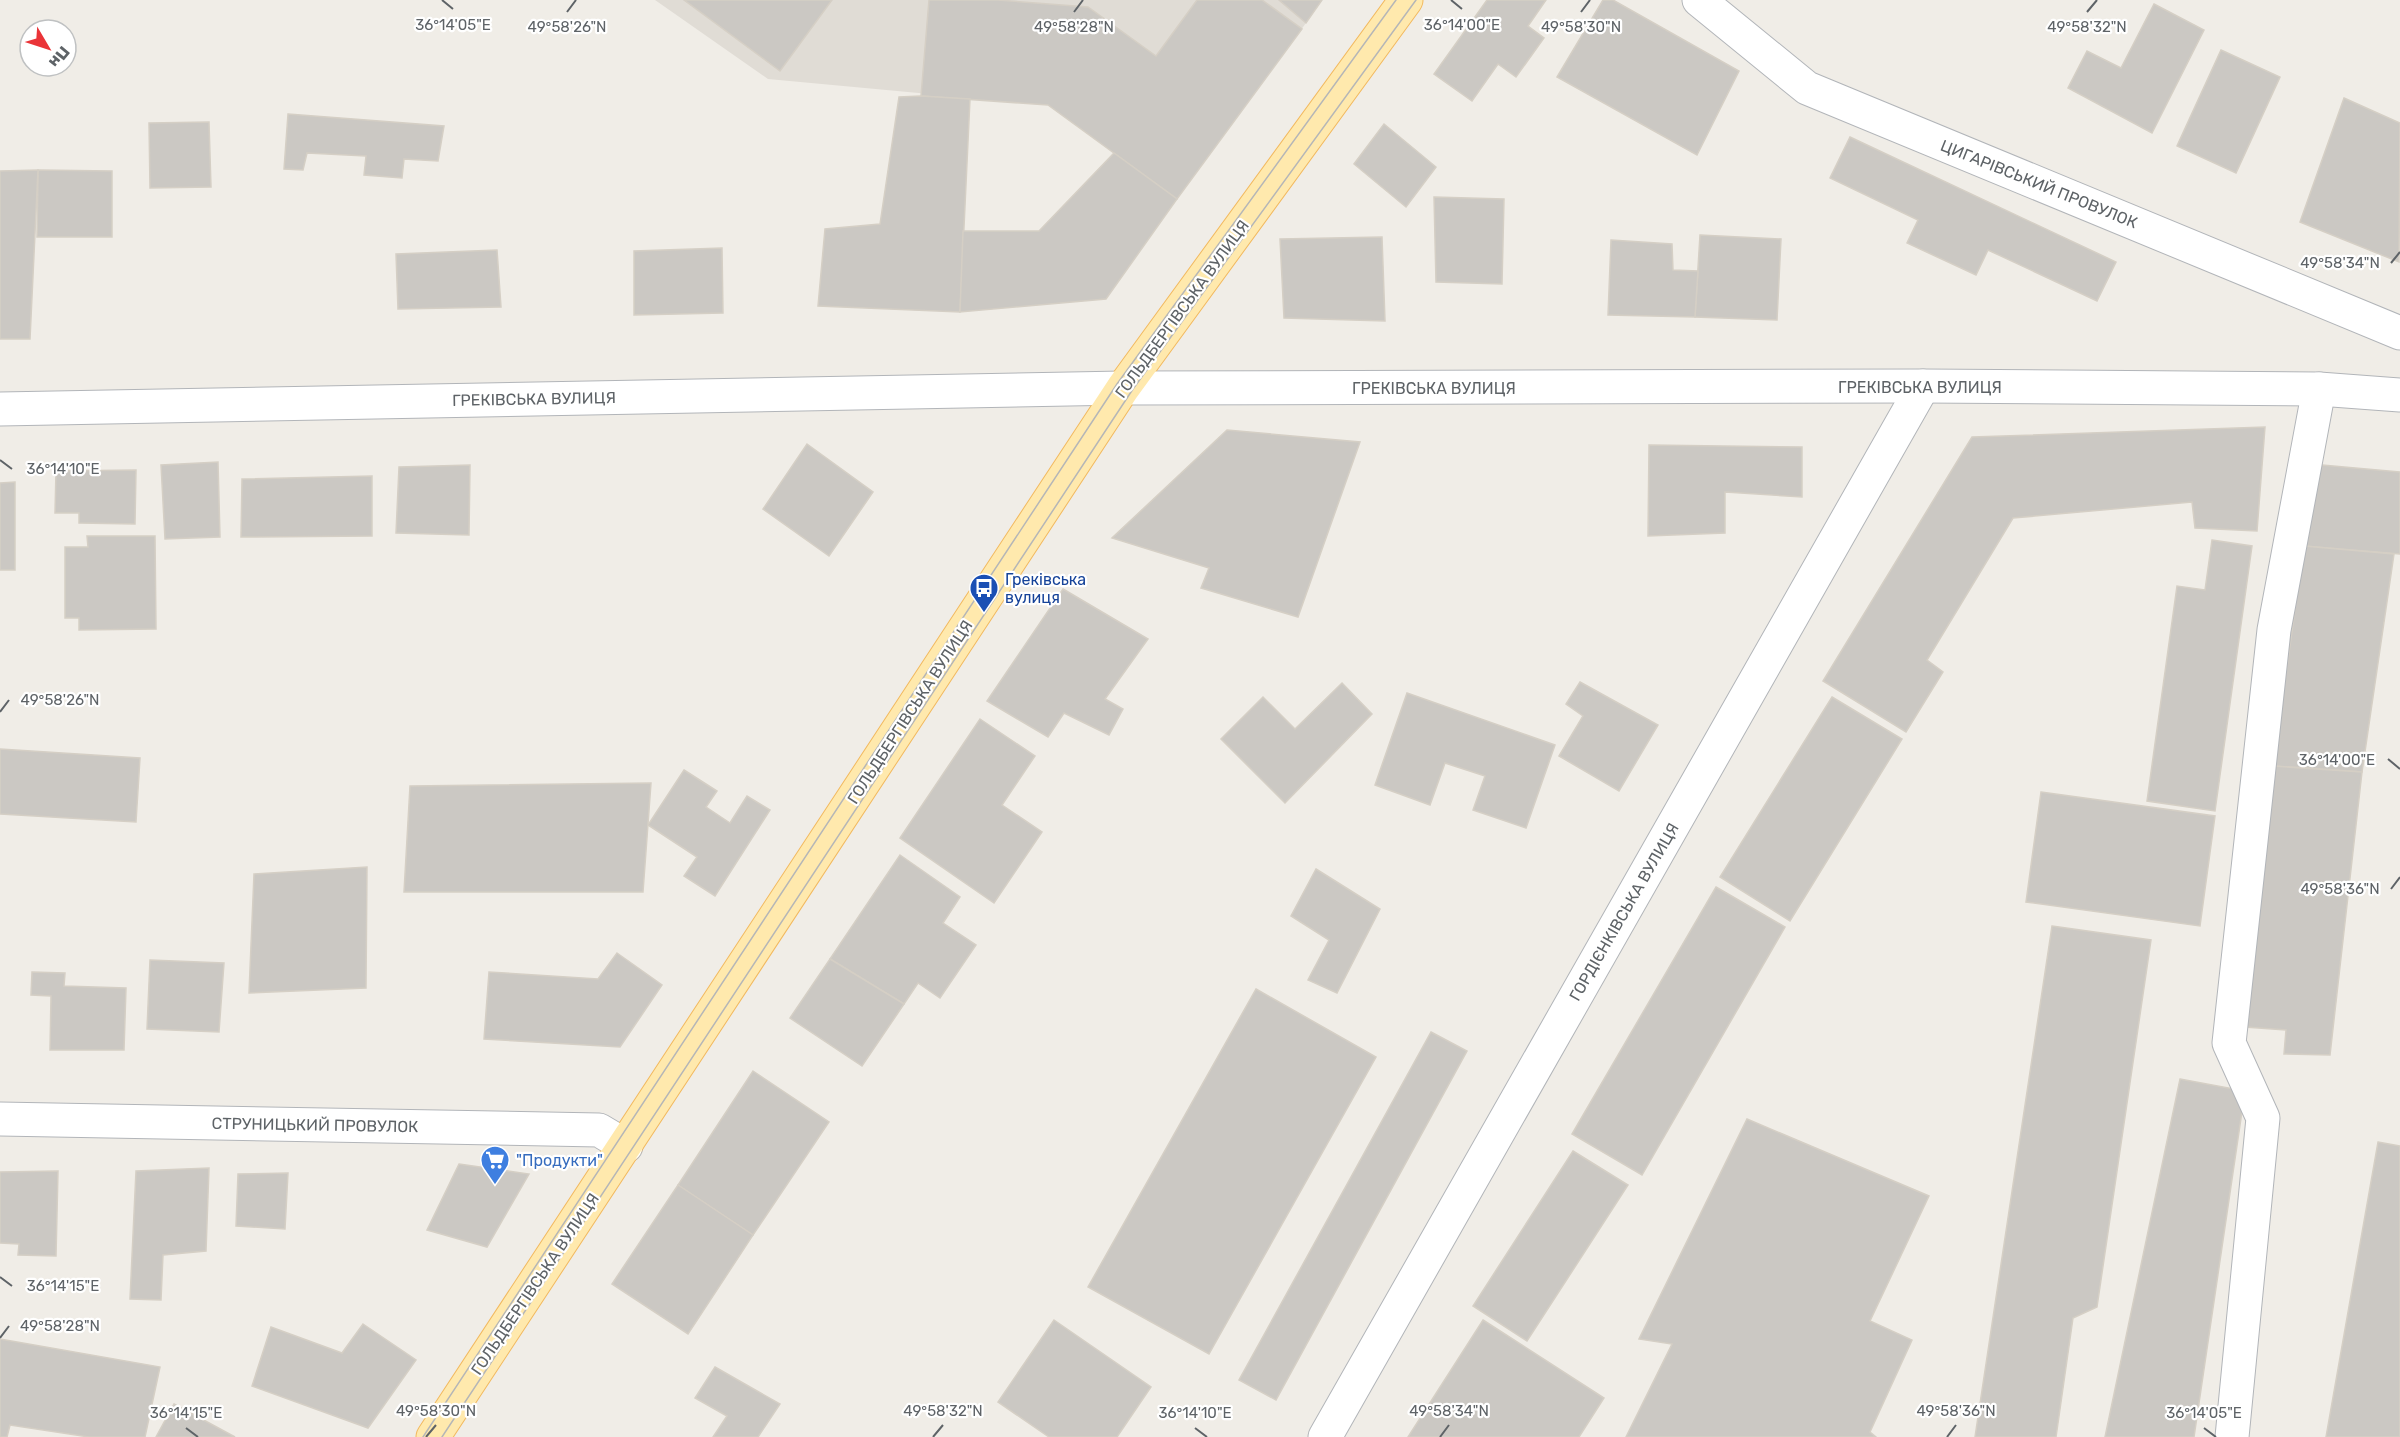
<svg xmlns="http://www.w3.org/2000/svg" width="2400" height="1437" font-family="Rubik,sans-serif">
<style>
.education{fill:#e0dcd5}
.building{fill:#cbc8c3;stroke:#d5cfc5;stroke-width:1.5}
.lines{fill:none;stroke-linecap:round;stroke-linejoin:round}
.minor-casing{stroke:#b2b5b9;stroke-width:35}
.major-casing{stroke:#f2b95f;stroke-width:35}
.minor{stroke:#fff;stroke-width:33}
.major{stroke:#ffe9ad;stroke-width:33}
.tram{stroke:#b5b6b7;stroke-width:1.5}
.ticks{fill:none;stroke:#5e6367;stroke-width:2}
.labels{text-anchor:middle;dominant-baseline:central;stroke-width:4.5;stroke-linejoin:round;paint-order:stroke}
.street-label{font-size:16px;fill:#5e6367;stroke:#fff}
.transit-label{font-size:16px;fill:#164399;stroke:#fff;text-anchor:start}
.shop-label{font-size:16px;fill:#366cbe;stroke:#fff;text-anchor:start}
.ticks-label{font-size:15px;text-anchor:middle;fill:#5e6367;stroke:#fff;stroke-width:4.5;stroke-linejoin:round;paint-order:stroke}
</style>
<rect width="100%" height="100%" fill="#f0ede7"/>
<polygon class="education" points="655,0 1279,0 1306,23 1177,199 1048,105 768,79"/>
<g class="building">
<polygon points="684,0 832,0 780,71"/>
<polygon points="929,0 998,0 1088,7 1156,56 1197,0 1262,0 1302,29 1177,199 1048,105 921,96"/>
<polygon points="1279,0 1322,0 1306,23"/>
<polygon points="1487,0 1546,0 1528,26 1544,38 1516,77 1498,64 1472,101 1434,74"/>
<polygon points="1603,0 1613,0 1739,71 1697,155 1557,77"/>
<polygon points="2154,4 2204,30 2152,133 2068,88 2087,51 2121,68"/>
<polygon points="2221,50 2280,77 2236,173 2177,146"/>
<polygon points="921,96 970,99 960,312 818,306 825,229 880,224 899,97"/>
<polygon points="2344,98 2400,123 2399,262 2300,222"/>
<polygon points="288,114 444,126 438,161 404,159 402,178 364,175 366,156 307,153 303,170 284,169"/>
<polygon points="209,122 211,187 150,188 149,123"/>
<polygon points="1384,124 1436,167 1406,207 1354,164"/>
<polygon points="1850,137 2116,262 2097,301 1988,250 1976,275 1907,243 1918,220 1830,178"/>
<polygon points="1114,153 1177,199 1106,299 960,312 963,231 1039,231"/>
<polygon points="38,170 112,171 112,237 37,237"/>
<polygon points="38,170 30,339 0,339 0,171"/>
<polygon points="1434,197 1504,199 1502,284 1436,282"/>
<polygon points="1700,235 1781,239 1777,320 1695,317"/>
<polygon points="1382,237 1385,321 1284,318 1280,239"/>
<polygon points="1611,240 1672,244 1673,270 1698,271 1695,317 1608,315"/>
<polygon points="722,248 723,313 634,315 634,251"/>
<polygon points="497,250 501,307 398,309 396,254"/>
<polygon points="2265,427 2257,531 2195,528 2192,502 2013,518 1927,660 1943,672 1906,732 1823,681 1972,437"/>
<polygon points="1227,430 1360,442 1298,617 1201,588 1209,568 1112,538"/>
<polygon points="807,444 873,492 829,556 763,509"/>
<polygon points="1649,445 1802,447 1802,497 1725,492 1725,533 1648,536"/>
<polygon points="218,462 220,537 165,539 161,465"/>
<polygon points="2311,464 2400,472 2400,554 2304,546"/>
<polygon points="470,465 469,535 396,533 399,467"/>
<polygon points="136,470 135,524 79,523 79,513 55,513 56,471"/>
<polygon points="372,476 372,536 241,537 242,479"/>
<polygon points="15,482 15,570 0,570 0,483"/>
<polygon points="87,536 155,536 156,629 79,630 79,618 65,618 65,547 88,547"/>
<polygon points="2212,540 2252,546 2215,811 2147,801 2177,586 2205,590"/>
<polygon points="2304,546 2394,554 2362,772 2273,766"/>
<polygon points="1063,589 1148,639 1105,699 1123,709 1109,735 1064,713 1048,737 987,701"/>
<polygon points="1580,682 1658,725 1619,791 1559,756 1583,716 1566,704"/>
<polygon points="1342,683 1372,714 1285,803 1221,739 1263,697 1295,729"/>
<polygon points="1407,693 1555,745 1526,828 1473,810 1485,776 1445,763 1430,805 1375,785"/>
<polygon points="1832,697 1902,739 1790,921 1720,877"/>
<polygon points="980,719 1035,756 1002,805 1042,832 994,903 900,838"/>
<polygon points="0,749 140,758 136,822 0,814"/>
<polygon points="2273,766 2362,772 2330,1055 2284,1054 2286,1030 2245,1027"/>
<polygon points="684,770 717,791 706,807 730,823 747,796 770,810 715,896 684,876 697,857 648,825"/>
<polygon points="651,783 643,892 404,892 410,786"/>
<polygon points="2041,792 2215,816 2200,926 2026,902"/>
<polygon points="900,855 960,897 943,923 976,945 940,998 918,983 904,1004 830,959"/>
<polygon points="367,867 366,988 249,993 254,874"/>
<polygon points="1316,869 1380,909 1337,993 1308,980 1329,940 1291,916"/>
<polygon points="1716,887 1785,927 1642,1175 1572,1134"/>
<polygon points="2052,926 2151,940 2097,1307 2073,1318 2056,1437 1975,1437"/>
<polygon points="617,953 662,985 620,1047 484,1039 489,972 598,979"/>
<polygon points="830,959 904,1004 862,1066 790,1018"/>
<polygon points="150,960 224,963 219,1032 147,1029"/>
<polygon points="32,972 65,973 64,986 126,988 124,1050 50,1050 51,996 31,995"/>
<polygon points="1256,989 1376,1057 1209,1354 1088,1287"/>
<polygon points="1431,1032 1467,1051 1276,1400 1239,1380"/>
<polygon points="753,1071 829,1122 753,1235 678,1185"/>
<polygon points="2180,1079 2245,1091 2194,1437 2105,1437"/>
<polygon points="1747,1119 1929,1196 1870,1321 1912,1340 1870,1432 1876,1437 1626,1437 1672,1344 1639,1339"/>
<polygon points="2378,1142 2400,1146 2400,1437 2326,1437"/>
<polygon points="1573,1151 1628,1185 1527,1341 1473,1306"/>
<polygon points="459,1164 529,1174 487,1247 427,1230"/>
<polygon points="209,1168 206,1251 163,1255 161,1300 130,1299 136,1171"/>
<polygon points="58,1171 56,1256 18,1255 19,1244 0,1243 0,1172"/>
<polygon points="288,1173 285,1229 236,1226 238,1174"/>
<polygon points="678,1185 753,1235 688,1334 612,1284"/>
<polygon points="1054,1320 1151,1387 1117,1437 1049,1437 998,1402"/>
<polygon points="1483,1320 1604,1398 1579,1437 1408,1437"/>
<polygon points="363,1324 416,1360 368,1428 252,1386 271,1327 342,1353"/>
<polygon points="0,1339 160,1367 145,1437 89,1437 10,1425 7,1437 0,1437"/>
<polygon points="715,1367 780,1404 758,1437 713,1437 727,1416 695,1398"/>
<polygon points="174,1404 235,1437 156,1437"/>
</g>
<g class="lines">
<g class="minor-casing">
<g id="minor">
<polyline points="1699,0 1807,88 2400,333"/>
<polyline points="0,409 1123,388 1923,386 2319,389 2400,395"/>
<polyline points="0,1119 599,1130 626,1146"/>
<polyline points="1325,1437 1923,386"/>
<polyline points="2232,1437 2263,1118 2229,1043 2274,630 2319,389"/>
</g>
</g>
<g class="major-casing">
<polyline id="major" points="433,1437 1123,388 1406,0"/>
</g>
<use href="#minor" class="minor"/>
<use href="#major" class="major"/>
<g class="tram">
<polyline points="423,1437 1117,384 1396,0"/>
<polyline points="442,1437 1133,389 1416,0"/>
</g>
</g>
<path class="ticks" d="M442 0 453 9M1451 0 1462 9M567 12 576 0M1074 12 1083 0M1581 12 1590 0M2087 12 2097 0M2391 263 2400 252M0 460 12 469M0 712 9 700M2388 759 2400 769M2391 889 2400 877M0 1277 12 1286M0 1338 9 1326M186 1428 198 1437M1195 1428 1207 1437M2204 1428 2216 1437M426 1437 436 1425M933 1437 943 1425M1440 1437 1449 1425M1947 1437 1956 1425"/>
<defs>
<g id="bus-pin" transform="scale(1.5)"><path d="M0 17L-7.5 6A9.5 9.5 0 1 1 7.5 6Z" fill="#1a4fb4" stroke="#fff"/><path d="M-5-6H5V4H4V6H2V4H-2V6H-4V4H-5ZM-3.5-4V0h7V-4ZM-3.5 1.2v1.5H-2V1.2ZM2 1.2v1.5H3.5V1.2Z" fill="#fff"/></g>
<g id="supermarket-pin" transform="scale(1.5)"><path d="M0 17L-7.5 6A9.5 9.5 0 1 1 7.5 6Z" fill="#3f7fe0" stroke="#fff"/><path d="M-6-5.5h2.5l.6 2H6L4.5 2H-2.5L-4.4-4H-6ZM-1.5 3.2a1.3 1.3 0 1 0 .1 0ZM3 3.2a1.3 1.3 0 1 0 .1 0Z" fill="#fff"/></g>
</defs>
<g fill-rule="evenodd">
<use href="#bus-pin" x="984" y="588"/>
<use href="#supermarket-pin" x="495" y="1160"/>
</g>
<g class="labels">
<g class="street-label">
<text transform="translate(2039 184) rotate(22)">ЦИГАРІВСЬКИЙ ПРОВУЛОК</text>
<text transform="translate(1182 309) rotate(-54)">ГОЛЬДБЕРГІВСЬКА ВУЛИЦЯ</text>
<text x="1920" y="387">ГРЕКІВСЬКА ВУЛИЦЯ</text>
<text x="1434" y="388">ГРЕКІВСЬКА ВУЛИЦЯ</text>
<text transform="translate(534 399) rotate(-1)">ГРЕКІВСЬКА ВУЛИЦЯ</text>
<text transform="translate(910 712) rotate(-57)">ГОЛЬДБЕРГІВСЬКА ВУЛИЦЯ</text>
<text transform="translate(1624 912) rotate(-60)">ГОРДІЄНКІВСЬКА ВУЛИЦЯ</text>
<text transform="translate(315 1125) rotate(1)">СТРУНИЦЬКИЙ ПРОВУЛОК</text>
<text transform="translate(535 1284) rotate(-56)">ГОЛЬДБЕРГІВСЬКА ВУЛИЦЯ</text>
</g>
<g class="transit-label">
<text x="1005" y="579">Греківська<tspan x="1005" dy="18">вулиця</tspan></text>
</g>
<g class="shop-label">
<text x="516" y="1160">"Продукти"</text>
</g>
</g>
<g class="ticks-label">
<text x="453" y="30">36°14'05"E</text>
<text x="1462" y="30">36°14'00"E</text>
<text x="567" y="32">49°58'26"N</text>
<text x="1074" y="32">49°58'28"N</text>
<text x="1581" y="32">49°58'30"N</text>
<text x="2087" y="32">49°58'32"N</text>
<text x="2340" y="268">49°58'34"N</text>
<text x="63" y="474">36°14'10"E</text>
<text x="60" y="705">49°58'26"N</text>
<text x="2337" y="765">36°14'00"E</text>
<text x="2340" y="894">49°58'36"N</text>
<text x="63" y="1291">36°14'15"E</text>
<text x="60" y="1331">49°58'28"N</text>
<text x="436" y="1416">49°58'30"N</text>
<text x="943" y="1416">49°58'32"N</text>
<text x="1449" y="1416">49°58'34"N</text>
<text x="1956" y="1416">49°58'36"N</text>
<text x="186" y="1418">36°14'15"E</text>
<text x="1195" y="1418">36°14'10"E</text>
<text x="2204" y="1418">36°14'05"E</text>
</g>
<g transform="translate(48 48) rotate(129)"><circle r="28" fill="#ffffff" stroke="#bfc1c2" stroke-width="1.5"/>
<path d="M0-4.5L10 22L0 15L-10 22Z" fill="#ea3438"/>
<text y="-9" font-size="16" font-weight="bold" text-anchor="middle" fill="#5e6367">Пн</text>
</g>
</svg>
